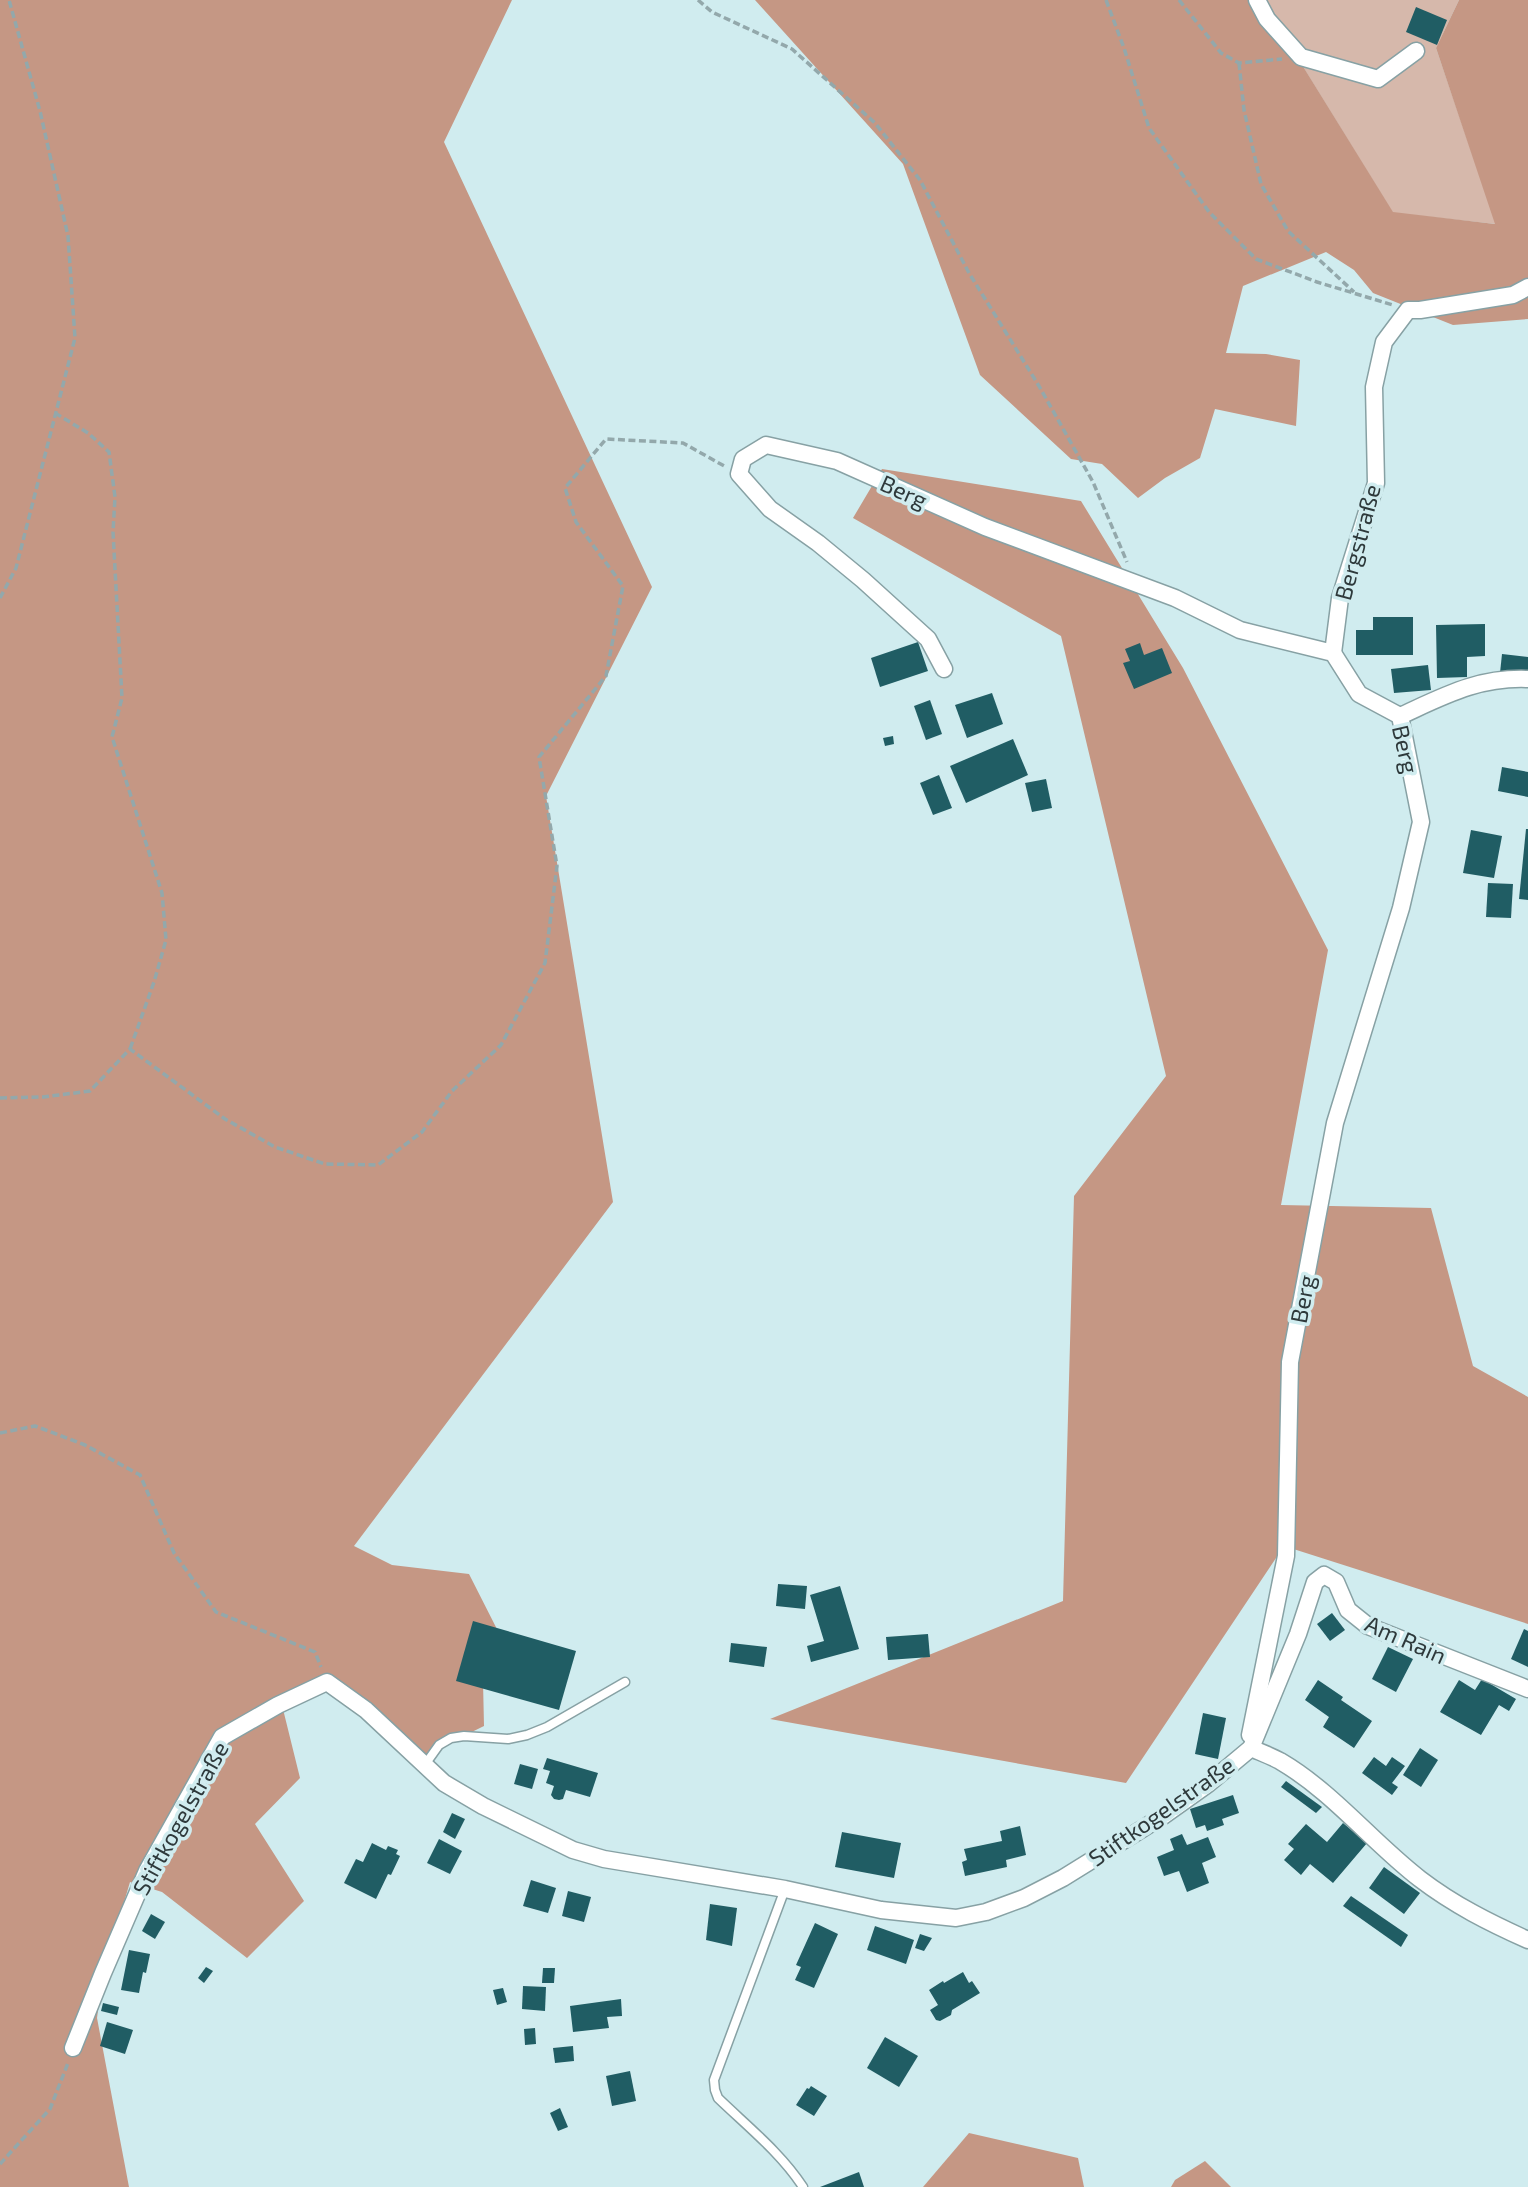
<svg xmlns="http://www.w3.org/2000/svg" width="1528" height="2187" font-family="'Exo 2',sans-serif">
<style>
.green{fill:#d6b8ab}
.forest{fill:#c59784}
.building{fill:#205d64}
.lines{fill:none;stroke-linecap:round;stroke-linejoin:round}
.service-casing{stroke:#87a1a4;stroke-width:11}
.minor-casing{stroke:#87a1a4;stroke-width:19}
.path{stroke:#93a8ab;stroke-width:3.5;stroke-dasharray:7 3.5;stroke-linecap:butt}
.service{stroke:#fff;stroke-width:8}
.minor{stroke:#fff;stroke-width:16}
.labels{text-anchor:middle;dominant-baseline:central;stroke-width:7;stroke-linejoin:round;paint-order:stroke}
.street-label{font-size:23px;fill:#2e393b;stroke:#d0ecef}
</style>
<rect width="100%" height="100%" fill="#d0ecef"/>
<polygon class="green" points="1262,0 1459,0 1436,48 1496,224 1393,213"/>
<g class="forest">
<polygon points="0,0 512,0 444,142 652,587 546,796 613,1202 354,1546 392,1565 469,1574 504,1643 483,1681 484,1726 423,1756 333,1676 280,1697 300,1778 255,1824 304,1901 247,1958 162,1892 130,1882 103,1973 97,2018 129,2187 0,2187"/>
<polygon points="755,0 1262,0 1393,212 1495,224 1436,48 1459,0 1528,0 1528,319 1453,325 1373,293 1354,270 1326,252 1243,286 1226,353 1266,354 1300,360 1296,426 1215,409 1200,458 1165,478 1138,498 1102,464 1071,459 980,375 903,164"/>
<polygon points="882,469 1081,501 1183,668 1328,950 1281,1205 1431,1208 1473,1366 1528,1397 1528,1624 1284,1546 1126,1783 770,1719 1063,1601 1074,1196 1166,1076 1061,636 853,518"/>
<polygon points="969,2133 1078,2158 1084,2187 923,2187"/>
<polygon points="1205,2161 1231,2187 1171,2187 1175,2180"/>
</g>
<g class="building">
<polygon points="1416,7 1447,20 1437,45 1406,32"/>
<polygon points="1373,617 1413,617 1413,655 1356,655 1356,630 1373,630"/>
<polygon points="1485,624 1485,656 1467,657 1467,677 1437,678 1436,625"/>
<polygon points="918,642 928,671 880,687 871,658"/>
<polygon points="1140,643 1144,655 1162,648 1172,673 1134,689 1123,663 1130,661 1125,649"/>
<polygon points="1502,654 1528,657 1528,675 1500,673"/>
<polygon points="1428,665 1431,690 1394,693 1391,669"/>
<polygon points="992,693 1003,724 967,738 955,705"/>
<polygon points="930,700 942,734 926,740 914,706"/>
<polygon points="893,736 894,744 885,746 883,738"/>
<polygon points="1013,739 1028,775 966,803 950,766"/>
<polygon points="1502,767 1528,772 1528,797 1498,791"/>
<polygon points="939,775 952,808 933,815 920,783"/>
<polygon points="1046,779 1052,808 1032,812 1025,783"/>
<polygon points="1526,829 1528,829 1528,900 1519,899"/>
<polygon points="1471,830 1502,836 1494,878 1463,873"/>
<polygon points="1488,883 1513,884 1511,918 1486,917"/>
<polygon points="778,1584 807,1586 805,1609 776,1606"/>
<polygon points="840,1586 859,1649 811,1662 807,1646 824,1641 810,1595"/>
<polygon points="1332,1613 1345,1630 1330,1641 1317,1624"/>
<polygon points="473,1621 576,1651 559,1710 456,1681"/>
<polygon points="1524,1629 1528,1631 1528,1667 1511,1659"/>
<polygon points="928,1634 930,1657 888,1660 886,1637"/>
<polygon points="731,1643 767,1647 764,1667 729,1662"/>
<polygon points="1388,1647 1413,1659 1396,1692 1372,1679"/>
<polygon points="1482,1679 1516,1699 1509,1711 1499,1705 1481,1735 1440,1712 1459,1680 1475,1690"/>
<polygon points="1318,1680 1343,1697 1341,1700 1372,1721 1354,1748 1323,1727 1329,1717 1305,1700"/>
<polygon points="1203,1713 1226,1718 1218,1759 1195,1754"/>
<polygon points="1420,1748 1438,1760 1421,1787 1403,1775"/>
<polygon points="1374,1757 1386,1766 1392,1757 1405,1766 1392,1783 1398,1787 1392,1795 1362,1773"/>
<polygon points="547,1758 598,1773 590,1797 566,1790 563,1799 559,1800 554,1799 551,1795 554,1786 546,1783 550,1771 543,1769"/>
<polygon points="520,1764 538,1769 532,1789 514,1784"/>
<polygon points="1286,1781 1322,1807 1316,1813 1281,1787"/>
<polygon points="1233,1795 1239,1813 1222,1819 1224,1825 1207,1831 1205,1825 1196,1828 1190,1809"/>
<polygon points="452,1813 465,1819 455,1839 443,1832"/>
<polygon points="1343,1823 1367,1843 1333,1883 1310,1864 1301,1875 1284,1860 1294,1849 1288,1844 1306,1824 1327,1842"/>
<polygon points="1020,1826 1026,1855 1006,1860 1007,1867 965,1876 962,1862 967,1860 964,1849 1002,1841 1000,1831"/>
<polygon points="842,1832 901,1843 894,1878 835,1867"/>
<polygon points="1182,1834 1187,1845 1208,1837 1216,1857 1202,1863 1209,1883 1187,1892 1179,1871 1164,1876 1157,1857 1174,1850 1170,1839"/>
<polygon points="439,1839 462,1851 450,1874 427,1863"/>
<polygon points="372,1843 386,1850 388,1846 398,1850 396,1854 400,1856 391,1875 388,1874 376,1899 344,1883 356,1859 363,1862"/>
<polygon points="1384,1867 1420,1893 1404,1914 1369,1888"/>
<polygon points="531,1880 556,1888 548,1913 523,1906"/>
<polygon points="568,1891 591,1897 584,1922 562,1916"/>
<polygon points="1351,1896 1408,1935 1401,1947 1343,1906"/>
<polygon points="710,1904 737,1908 732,1946 706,1940"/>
<polygon points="151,1914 165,1922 155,1939 142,1931"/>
<polygon points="815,1923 838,1934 814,1988 795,1980 801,1967 796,1965"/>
<polygon points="875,1926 914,1940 906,1964 867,1950"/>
<polygon points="920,1934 932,1938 924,1951 915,1948"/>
<polygon points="129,1950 150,1954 146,1973 143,1972 139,1993 121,1990"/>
<polygon points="206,1967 213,1971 204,1983 198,1978"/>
<polygon points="543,1968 555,1968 554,1983 542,1983"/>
<polygon points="963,1972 969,1983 972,1981 980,1993 952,2010 951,2015 940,2021 936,2020 930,2010 938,2005 929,1990 943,1981 944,1983"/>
<polygon points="523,1986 546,1987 545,2011 522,2009"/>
<polygon points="503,1988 507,2002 497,2005 493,1990"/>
<polygon points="621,1999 622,2016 607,2017 609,2028 573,2032 570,2006"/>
<polygon points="103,2003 119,2007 117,2015 101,2011"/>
<polygon points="107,2022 133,2030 125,2054 100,2046"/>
<polygon points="535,2028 536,2044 525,2045 524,2029"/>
<polygon points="885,2037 918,2056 899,2087 867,2068"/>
<polygon points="573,2046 574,2061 555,2063 553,2048"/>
<polygon points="630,2071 636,2101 612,2106 606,2076"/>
<polygon points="811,2086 827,2096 814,2116 796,2105 807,2088 809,2089"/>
<polygon points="560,2108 568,2127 558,2131 550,2113"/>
<polygon points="859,2172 864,2187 820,2187"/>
</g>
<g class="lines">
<g class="service-casing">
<g id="service">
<polyline points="424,1766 439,1745 451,1738 464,1736 508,1739 527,1735 547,1727 625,1682"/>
<path d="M785 1889 714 2080 715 2090 718 2098C747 2126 781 2153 803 2187"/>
</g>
</g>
<g class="minor-casing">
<g id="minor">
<polyline points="1257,0 1267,19 1301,57 1378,79 1416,51"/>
<polyline points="1333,653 1340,598 1376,483 1374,387 1384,342 1408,310 1420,310 1513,295 1528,287"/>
<polyline points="944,669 928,639 863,580 818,543 770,509 739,474 743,459 766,445 837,461 985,527 1175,598 1240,630 1333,653 1359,694 1400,716"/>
<path d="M1400 716C1444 696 1478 677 1528 679"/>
<polyline points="1250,1735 1286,1556 1290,1362 1335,1123 1401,908 1421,822 1400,716"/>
<path d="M1251 1748C1260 1752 1271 1756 1280 1761 1333 1792 1372 1842 1420 1879 1454 1905 1490 1923 1528 1940"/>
<polyline points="73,2048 103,1973 147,1871 222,1737 278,1705 327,1682 366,1710 444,1783 483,1806 573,1850 604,1859 785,1889 881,1910 956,1918 986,1912 1024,1898 1063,1878 1163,1816 1208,1784 1251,1748 1298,1634 1315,1582 1324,1575 1336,1582 1348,1610 1368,1626 1528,1689"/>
</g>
</g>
<g class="path">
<polyline points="698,0 712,12 792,49 875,123 920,180 969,273 1039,386 1093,482 1127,562"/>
<polyline points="1106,0 1124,48 1149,128 1209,212 1256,259 1317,282 1393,305"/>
<polyline points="1179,0 1221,53 1239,63 1282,59"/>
<polyline points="1239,63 1244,110 1261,184 1288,231 1354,292"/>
<polyline points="55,413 88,433 109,452 115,497 113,532 122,698 112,737 162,893 166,940 154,982 130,1049"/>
<polyline points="0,598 16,568 75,338 68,236 40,111 9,0"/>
<polyline points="0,1098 43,1097 90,1091 130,1049 225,1119 275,1147 325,1164 378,1165 422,1132 452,1091 501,1045 545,963 557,866 539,757 606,676 623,586 576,522 565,488 606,439 683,443 726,467"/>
<polyline points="0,1433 35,1426 85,1445 140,1475 174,1553 216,1612 315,1652 321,1667"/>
<polyline points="0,2164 50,2109 68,2063"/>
</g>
<use href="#service" class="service"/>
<use href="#minor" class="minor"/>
</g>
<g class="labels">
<g class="street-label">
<text transform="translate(904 491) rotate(24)">Berg</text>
<text transform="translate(1357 542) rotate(-75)">Bergstraße</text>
<text transform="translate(1406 749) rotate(77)">Berg</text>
<text transform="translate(1302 1299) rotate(-79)">Berg</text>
<text transform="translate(1406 1639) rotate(24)">Am Rain</text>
<text transform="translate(1161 1811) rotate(-35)">Stiftkogelstraße</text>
<text transform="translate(180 1818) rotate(-61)">Stiftkogelstraße</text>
</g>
</g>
</svg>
